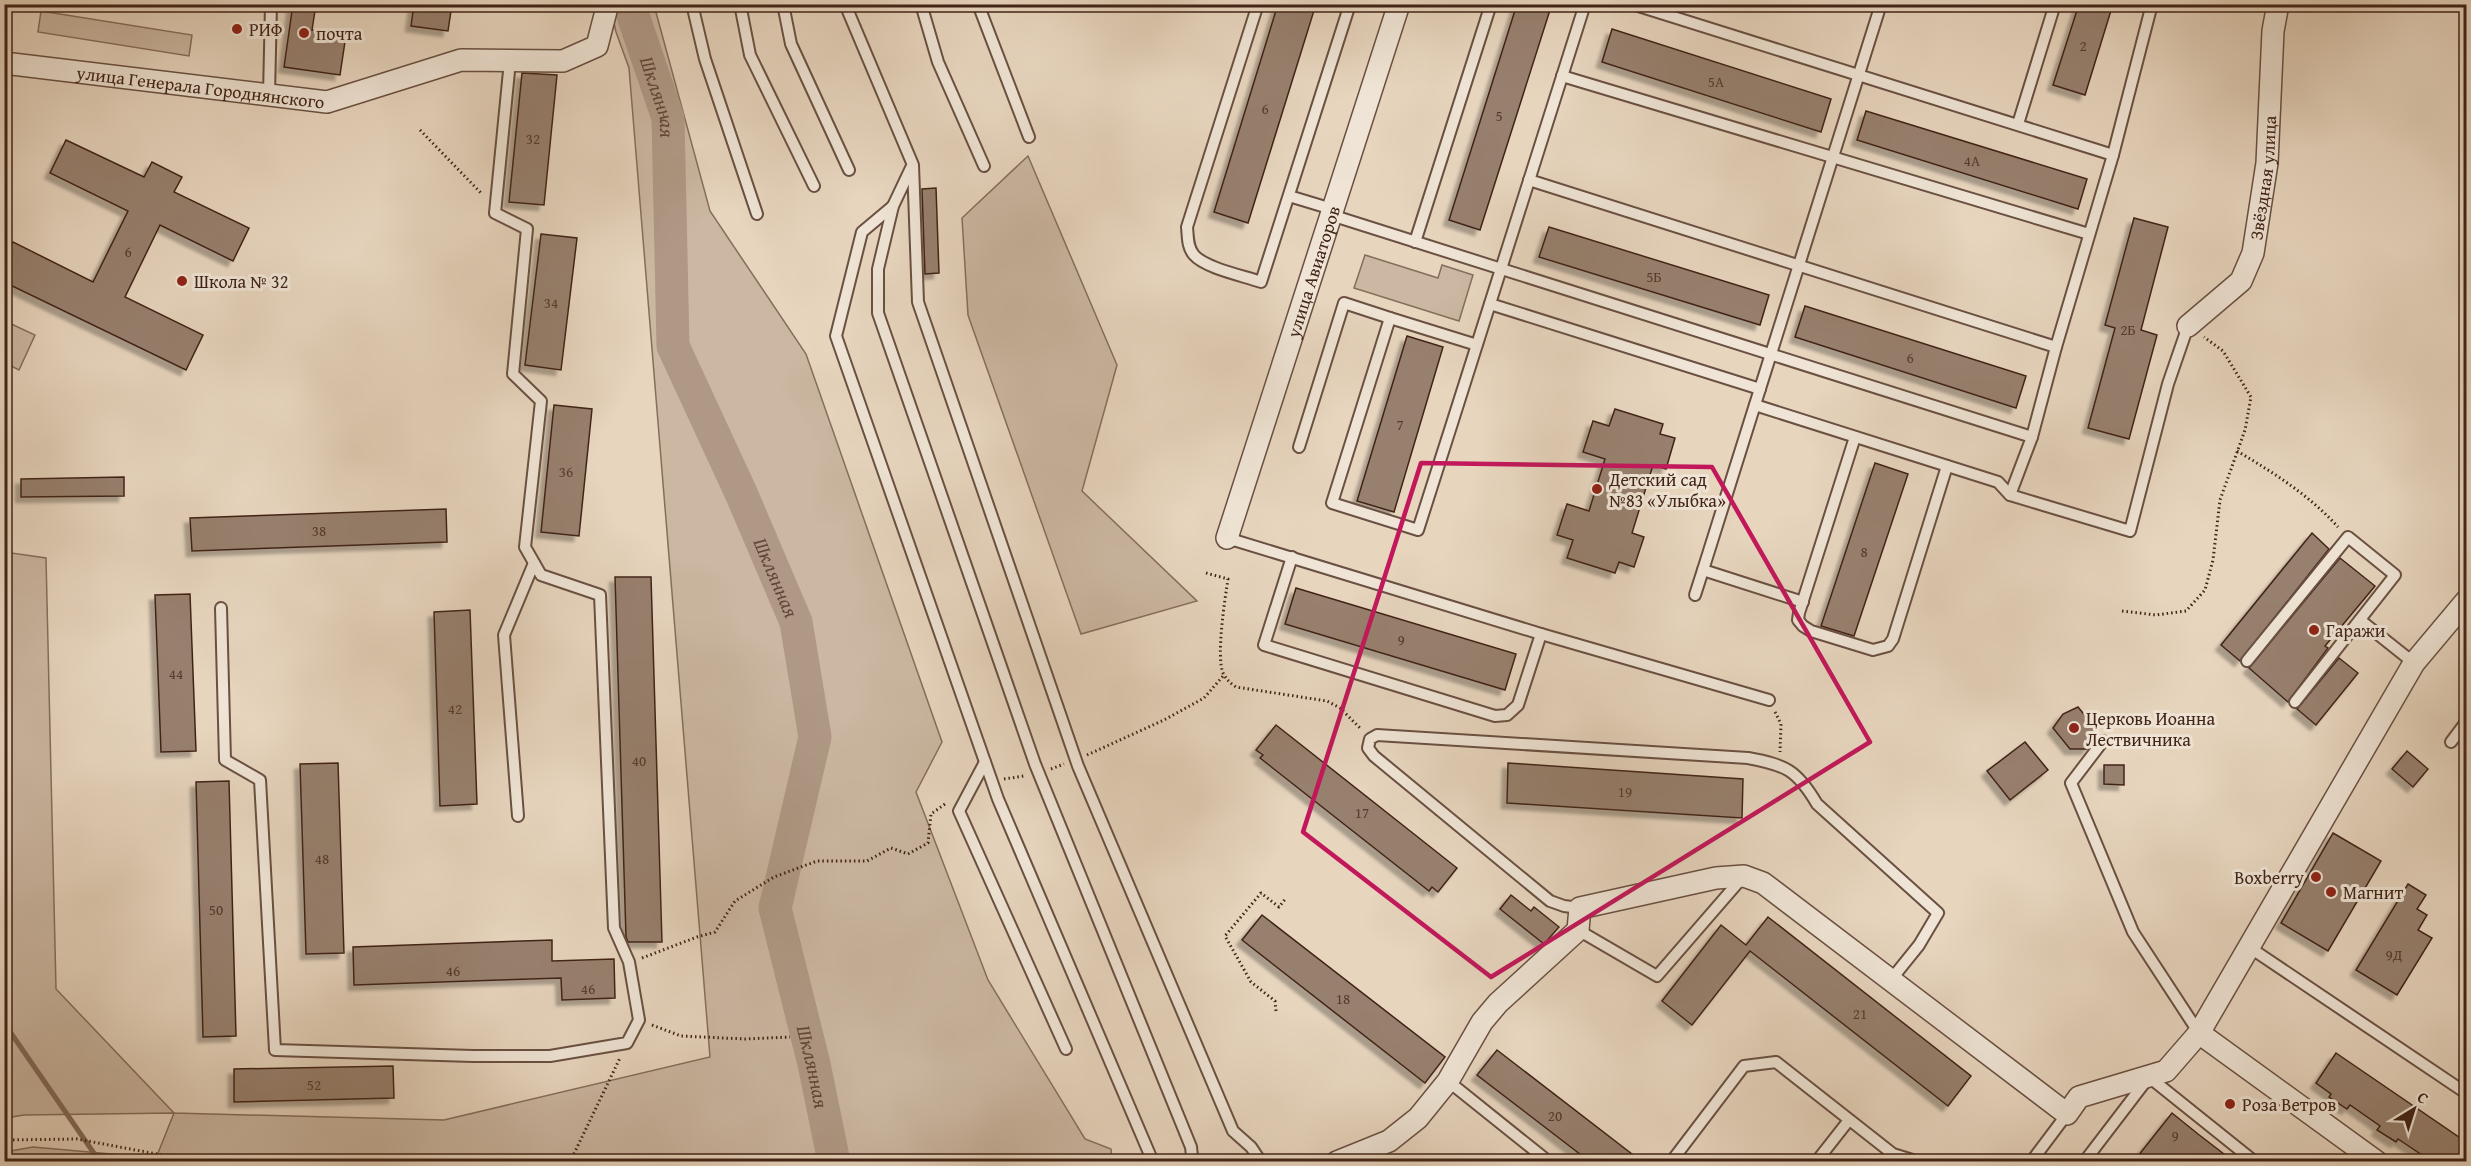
<svg xmlns="http://www.w3.org/2000/svg" width="2471" height="1166" font-family="'Gentium Book Plus',serif">
<style>
.green{fill:#cbb7a2;stroke:#866e5d;stroke-width:1.5}
.lines{fill:none;stroke-linecap:round;stroke-linejoin:round}
.stream{stroke:#836a5a;stroke-width:5}
.river{stroke:#af9986;stroke-width:33}
.building{fill:#97806e;stroke:#412418;stroke-width:1.5;filter:url(#shadow)}
.lane-casing{stroke:#6a5042;stroke-width:14}
.street-casing{stroke:#6a5042;stroke-width:24}
.path{stroke:#412418;stroke-width:3;stroke-dasharray:1.5 3;stroke-linecap:butt}
.lane{stroke:#efe4d5;stroke-width:10}
.street{stroke:#efe4d5;stroke-width:21}
.marked{fill:none;stroke:#c2185b;stroke-width:4.5;stroke-linejoin:round}
.poi-dot{fill:#8f2418;stroke:#efe4d5;stroke-width:2}
.labels{text-anchor:middle;dominant-baseline:central;stroke-width:6;stroke-linejoin:round;paint-order:stroke}
.number-label{font-size:15px;fill:#563b2e}
.poi-label{font-size:18px;fill:#412418;stroke:#efe4d5;text-anchor:start}
.street-label{font-size:18px;fill:#412418;stroke:#efe4d5}
.water-label{font-size:20px;font-style:italic;fill:#624739;stroke:#efe4d5}
</style>
<defs>
<filter id="shadow"><feDropShadow dx="-5.5" dy="5.5" stdDeviation="1.5" flood-color="#0004"/></filter>
</defs>
<rect width="100%" height="100%" fill="#e7d5be"/>
<filter id="stains"><feTurbulence type="fractalNoise" baseFrequency=".00333" numOctaves="4"/><feColorMatrix values="0 0 0 0 .2 0 0 0 0 .09 0 0 0 0 .02 0 0 0 .5 -.17"/></filter>
<radialGradient id="worn" r=".72"><stop offset=".6" stop-color="#630" stop-opacity="0"/><stop offset="1" stop-color="#630" stop-opacity=".3"/></radialGradient>
<g class="green">
<polygon points="610,5 654,5 710,211 806,354 942,742 916,792 988,980 1085,1139 1111,1149 1112,1161 5,1162 5,1152 33,1147 156,1158 174,1113 24,1115 5,1118 5,552 46,558 56,989 174,1113 444,1120 710,1057 629,68 616,32"/>
<polygon points="41,11 192,35 189,56 38,32"/>
<polygon points="1028,156 1117,365 1082,491 1197,601 1081,634 968,315 962,218"/>
<polygon points="1365,255 1438,278 1442,265 1473,275 1459,321 1354,288"/>
<polygon points="5,321 35,335 19,370 5,363"/>
</g>
<g class="lines">
<polyline class="stream" points="4,1023 100,1162"/>
<path class="river" id="s1" d="M629 4 668 118 673 346 741 493 796 622 815 737 775 908 814 1064 834 1162"/>
</g>
<g class="building">
<polygon points="293,4 316,4 312,30 346,35 340,75 284,67"/>
<polygon points="414,4 452,4 448,31 411,26"/>
<polygon points="1278,4 1316,4 1248,223 1214,212"/>
<polygon points="1517,4 1531,4 1550,10 1480,230 1449,220"/>
<polygon points="2079,4 2113,4 2085,95 2053,85"/>
<polygon points="1612,29 1831,99 1821,132 1602,62"/>
<polygon points="522,73 557,75 544,205 509,202"/>
<polygon points="1866,111 2087,179 2078,209 1857,140"/>
<polygon points="66,140 144,177 152,162 182,177 174,192 249,228 233,261 160,225 125,297 203,335 186,370 4,282 4,259 13,242 93,282 128,211 50,173"/>
<polygon points="936,188 939,273 925,274 922,189"/>
<polygon points="2134,218 2168,227 2141,330 2157,335 2129,439 2088,428 2115,328 2105,325"/>
<polygon points="1549,227 1769,295 1760,325 1539,257"/>
<polygon points="541,234 577,238 561,370 525,365"/>
<polygon points="1805,306 2026,376 2016,408 1795,337"/>
<polygon points="1407,336 1443,347 1394,512 1357,501"/>
<polygon points="554,405 592,409 579,536 541,532"/>
<polygon points="1615,409 1663,424 1660,434 1675,438 1666,469 1653,465 1632,533 1644,537 1634,567 1619,562 1615,573 1567,558 1573,540 1557,535 1567,504 1589,511 1605,459 1583,452 1593,421 1609,426"/>
<polygon points="1875,463 1908,474 1854,636 1821,626"/>
<polygon points="124,477 124,496 21,497 21,479"/>
<polygon points="446,509 447,542 192,551 190,518"/>
<polygon points="2312,533 2329,549 2240,661 2221,645"/>
<polygon points="2340,558 2375,586 2325,646 2328,648 2288,702 2249,668"/>
<polygon points="615,577 651,577 662,942 628,942 626,937"/>
<polygon points="1296,588 1516,654 1505,690 1285,624"/>
<polygon points="190,594 196,751 161,752 155,595"/>
<polygon points="470,610 477,804 440,806 434,612"/>
<polygon points="2339,658 2358,673 2316,725 2297,709"/>
<polygon points="2078,707 2096,729 2093,741 2087,749 2070,749 2053,728 2063,714"/>
<polygon points="1276,725 1457,868 1438,892 1432,887 1429,891 1260,758 1263,755 1256,750"/>
<polygon points="2025,742 2048,770 2010,800 1987,771"/>
<polygon points="2407,751 2428,769 2413,787 2392,769"/>
<polygon points="338,763 344,953 306,954 300,764"/>
<polygon points="1508,763 1743,779 1742,818 1507,803"/>
<polygon points="2104,765 2124,765 2124,785 2104,784"/>
<polygon points="229,781 236,1036 203,1037 196,782"/>
<polygon points="2333,833 2381,861 2328,951 2281,923"/>
<polygon points="2408,884 2426,895 2417,909 2427,915 2418,930 2432,938 2397,995 2356,970"/>
<polygon points="1511,895 1531,911 1534,907 1559,927 1544,944 1500,909"/>
<polygon points="1262,915 1445,1057 1425,1083 1242,940"/>
<polygon points="1768,917 1971,1076 1948,1106 1750,951 1692,1025 1662,1001 1721,925 1746,945"/>
<polygon points="552,940 552,961 614,959 615,998 562,1000 561,978 354,985 353,947"/>
<polygon points="1497,1050 1641,1161 1589,1161 1477,1075"/>
<polygon points="2336,1053 2466,1142 2466,1161 2431,1161 2398,1139 2396,1142 2377,1130 2380,1126 2350,1105 2347,1109 2329,1097 2331,1094 2316,1083"/>
<polygon points="393,1066 394,1098 234,1102 234,1069"/>
<polygon points="2172,1113 2198,1134 2233,1161 2134,1161"/>
</g>
<g class="lines">
<g class="lane-casing">
<g id="lane">
<polyline points="692,4 705,59 757,214"/>
<polyline points="740,4 750,55 814,186"/>
<polyline points="783,4 791,44 849,170"/>
<polyline points="845,4 913,165 918,302 1078,766 1233,1131 1251,1147 1261,1162"/>
<polyline points="921,4 938,62 984,166"/>
<polyline points="978,4 1029,137"/>
<path d="M1258 4 1187 227C1188 236 1187 247 1194 255 1205 268 1244 276 1261 282L1350 4"/>
<polyline points="1632,4 2113,155"/>
<polyline points="1562,76 2089,234"/>
<polyline points="269,95 271,4"/>
<polyline points="2018,124 2055,4"/>
<polyline points="911,168 893,206 878,269 878,313 1035,764 1191,1147 1192,1156 1189,1162"/>
<polyline points="1529,180 2056,347 2032,437 2010,495"/>
<polyline points="1289,196 1332,209"/>
<polyline points="893,206 862,232 836,336 998,799 1153,1162"/>
<polyline points="1331,215 2032,437"/>
<polyline points="1415,242 1491,4"/>
<polyline points="1490,304 1760,389"/>
<path d="M1477 345 1390 318 1332 503 1418 530C1474 355 1529 180 1585 4"/>
<polyline points="2056,347 2113,155 2152,4"/>
<polyline points="1755,405 1998,482 2010,495 2130,531 2168,384 2188,326"/>
<polyline points="1855,437 1799,613 1798,620 1803,626 1811,631 1873,650 1888,646 1893,639 1947,466"/>
<polyline points="1299,447 1344,303 1390,318"/>
<polyline points="1227,538 1541,634 1769,700"/>
<polyline points="1292,557 1264,645 1495,716 1507,715 1518,705 1541,634"/>
<polyline points="1695,595 1703,570"/>
<polyline points="1803,602 1703,570 1881,4"/>
<polyline points="221,608 225,760 260,780 275,1050 473,1056 550,1056 627,1043 639,1020 629,962 614,928 600,595 541,575 525,547 541,401 513,374 527,229 495,213 510,61"/>
<polyline points="2360,620 2414,663"/>
<polyline points="2247,661 2348,537 2395,575 2295,702"/>
<polyline points="2103,741 2071,783 2133,932 2199,1033"/>
<polyline points="2451,742 2466,722"/>
<polyline points="985,762 959,811 1066,1049"/>
<polyline points="518,816 504,635 534,563"/>
<path d="M1580 908 1564 906 1550 901 1374 756 1368 748 1370 739 1377 735 1748 758C1786 765 1797 770 1817 804L1938 913 1919 945 1890 981"/>
<polyline points="1578,930 1657,976 1742,878"/>
<polyline points="2249,947 2466,1093"/>
<polyline points="1448,1081 1549,1162"/>
<polyline points="1671,1162 1744,1066 1776,1062 1893,1154 1919,1162"/>
<polyline points="1816,1162 1849,1120"/>
<polyline points="2031,1162 2067,1114"/>
<polyline points="2084,1162 2149,1077 2255,1162"/>
</g>
</g>
<g class="street-casing">
<g id="street">
<path id="s2" d="M4 63 327 102 461 60 563 61 597 46 606 11 605 4"/>
<path id="s3" d="M2188 326 2241 281 2253 253 2267 163 2273 31 2278 4"/>
<path id="s4" d="M1227 538 1399 4"/>
<polyline points="2199,1033 2377,1162"/>
<polyline points="1337,1162 1389,1141 1418,1118 1448,1081 1482,1022 1498,1003 1578,930 1580,908 1716,878 1744,876 1763,883 2067,1114 2079,1097 2166,1071 2199,1033 2414,663 2466,601"/>
</g>
</g>
<g class="path">
<polyline points="420,130 482,194"/>
<path d="M2237 451C2274 473 2309 495 2338 527"/>
<path d="M1206 573 1228 579C1225 599 1216 655 1223 673 1226 679 1230 683 1236 687L1327 701 1340 708 1361 729"/>
<polyline points="2122,611 2156,615 2186,611 2205,590 2213,560 2220,500 2245,430 2251,397 2223,351 2204,337"/>
<polyline points="1775,712 1781,724 1780,752"/>
<polyline points="1087,755 1164,720 1204,698 1224,675"/>
<polyline points="1051,769 1064,764"/>
<polyline points="1004,779 1024,776"/>
<polyline points="642,958 697,937 715,932 735,901 774,877 817,861 867,861 891,848 908,854 928,843 931,814 945,804"/>
<polyline points="1276,1011 1275,1001 1251,982 1225,936 1261,893 1279,907 1286,898"/>
<polyline points="652,1025 681,1036 745,1039 790,1037"/>
<polyline points="4,1140 77,1139 199,1162"/>
<polyline points="570,1162 620,1058"/>
</g>
<use href="#lane" class="lane"/>
<use href="#street" class="street"/>
</g>
<path class="marked" d="M1421 463 1712 467 1870 742 1491 977 1303 832Z"/>
<g class="poi-dot">
<circle cx="237" cy="29" r="6"/>
<circle cx="304" cy="33" r="6"/>
<circle cx="182" cy="281" r="6"/>
<circle cx="1597" cy="489" r="6"/>
<circle cx="2314" cy="630" r="6"/>
<circle cx="2074" cy="728" r="6"/>
<circle cx="2316" cy="877" r="6"/>
<circle cx="2331" cy="892" r="6"/>
<circle cx="2230" cy="1104" r="6"/>
</g>
<g class="labels">
<g class="number-label">
<text x="2083" y="45">2</text>
<text x="1716" y="81">5А</text>
<text x="1265" y="108">6</text>
<text x="1499" y="115">5</text>
<text x="533" y="138">32</text>
<text x="1972" y="160">4А</text>
<text x="128" y="251">6</text>
<text x="1654" y="276">5Б</text>
<text x="551" y="302">34</text>
<text x="2128" y="329">2Б</text>
<text x="1910" y="357">6</text>
<text x="1400" y="424">7</text>
<text x="566" y="471">36</text>
<text x="319" y="530">38</text>
<text x="1864" y="551">8</text>
<text x="1401" y="639">9</text>
<text x="176" y="673">44</text>
<text x="455" y="708">42</text>
<text x="639" y="760">40</text>
<text x="1625" y="791">19</text>
<text x="1362" y="812">17</text>
<text x="322" y="858">48</text>
<text x="216" y="909">50</text>
<text x="2394" y="954">9Д</text>
<text x="453" y="970">46</text>
<text x="588" y="988">46</text>
<text x="1343" y="998">18</text>
<text x="1860" y="1013">21</text>
<text x="314" y="1084">52</text>
<text x="1555" y="1115">20</text>
<text x="2175" y="1135">9</text>
</g>
<g class="poi-label">
<text x="249" y="29">РИФ</text>
<text x="316" y="33">почта</text>
<text x="194" y="281">Школа № 32</text>
<text x="1609" y="479">Детский сад<tspan x="1609" dy="21">№83 «Улыбка»</tspan></text>
<text x="2326" y="630">Гаражи</text>
<text x="2086" y="718">Церковь Иоанна<tspan x="2086" dy="21">Лествичника</tspan></text>
<text x="2304" y="877" text-anchor="end">Boxberry</text>
<text x="2343" y="892">Магнит</text>
<text x="2242" y="1104">Роза Ветров</text>
</g>
<g class="street-label">
<text stroke="none"><textPath href="#s2" startOffset="198">улица Генерала Городнянского</textPath></text>
<text stroke="none"><textPath href="#s3" startOffset="176">Звёздная улица</textPath></text>
<text stroke="none"><textPath href="#s4" startOffset="280">улица Авиаторов</textPath></text>
</g>
<g class="water-label">
<text stroke="none"><textPath href="#s1" startOffset="98">Шклянная</textPath></text>
<text stroke="none"><textPath href="#s1" startOffset="602">Шклянная</textPath></text>
<text stroke="none"><textPath href="#s1" startOffset="1106">Шклянная</textPath></text>
</g>
</g>
<rect width="2471" height="1166" fill="none" stroke="#e7d5be" stroke-width="24"/>
<rect x="6" y="6" width="2459" height="1154" fill="none" stroke="#412418" stroke-width="3"/>
<rect x="12" y="12" width="2447" height="1142" fill="none" stroke="#412418" stroke-width="1.5"/>
<g transform="translate(2414 1109) rotate(38)" stroke="#efe4d5" stroke-width="4.5" paint-order="stroke">
<path d="M0-4.5L10 22L0 15L-10 22Z" fill="#412418"/>
<text y="-9" font-size="16" font-weight="bold" text-anchor="middle" fill="#412418">С</text>
</g>
<rect width="100%" height="100%" filter="url(#stains)"/>
<rect width="100%" height="100%" fill="url(#worn)"/>
</svg>
